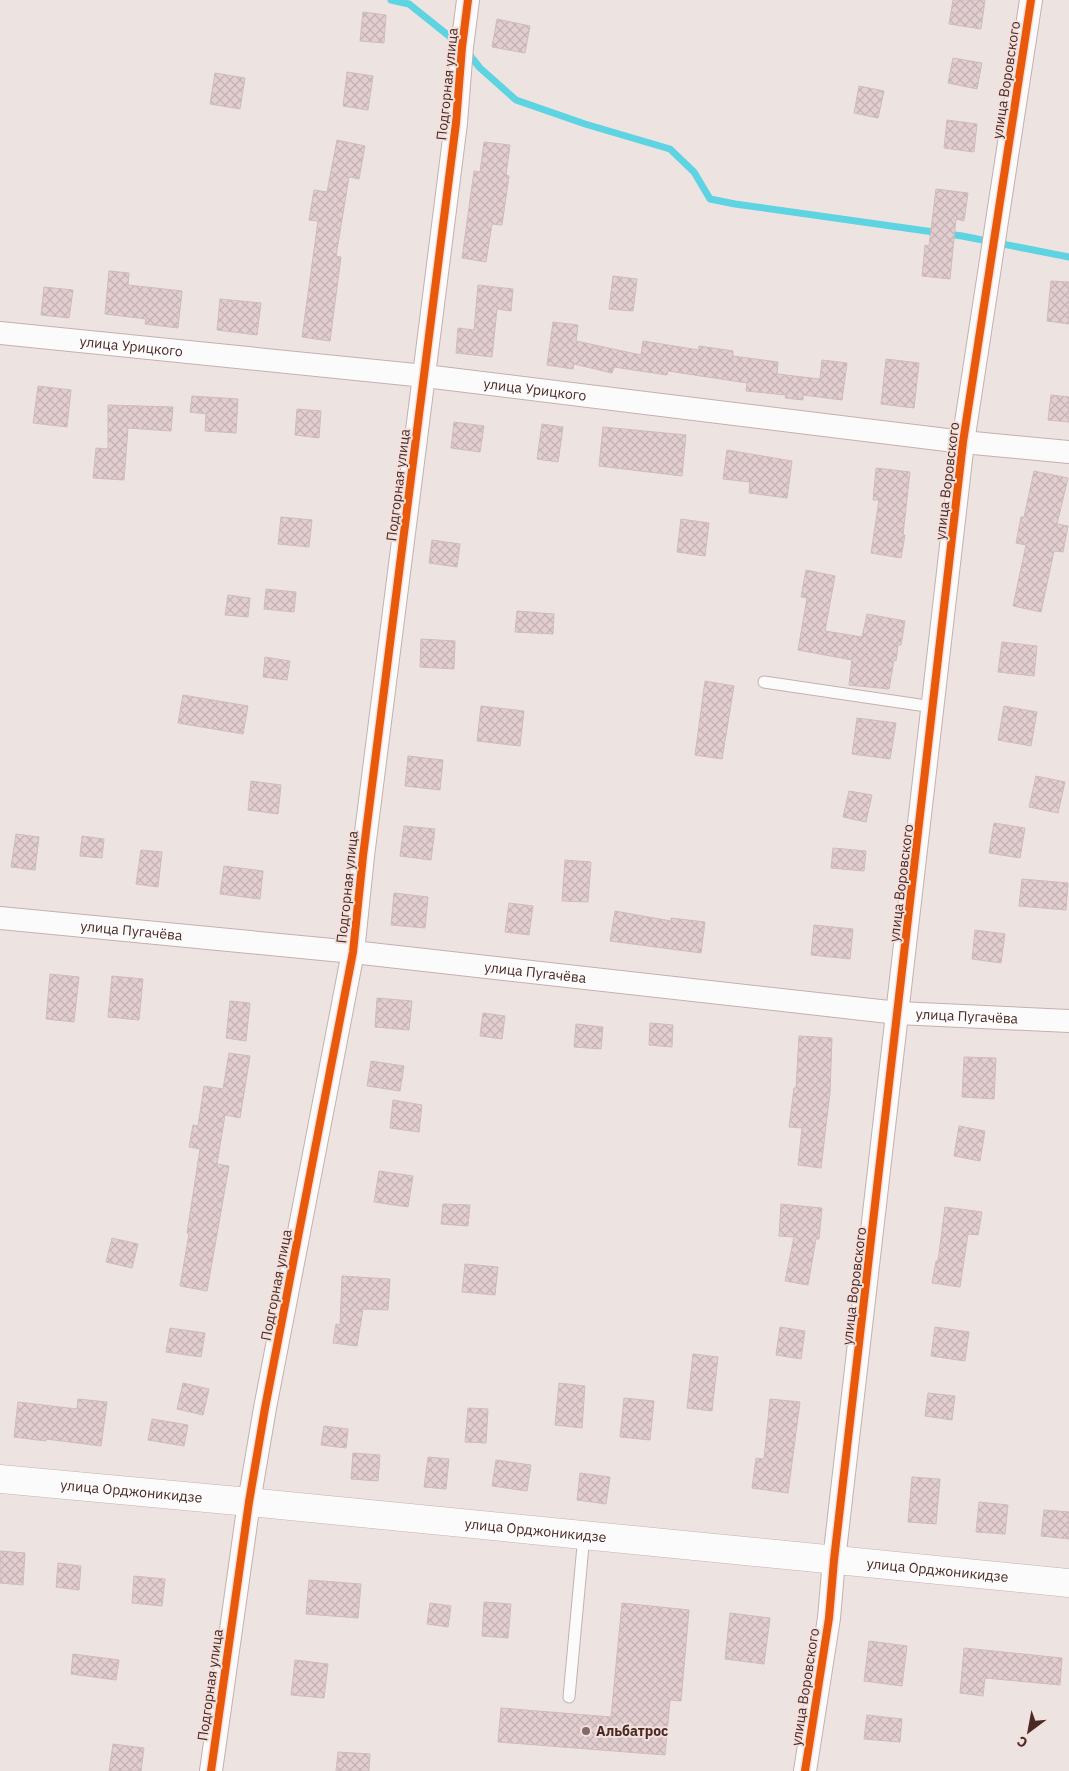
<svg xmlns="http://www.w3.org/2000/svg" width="1069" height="1771" font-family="'IBM Plex Sans',sans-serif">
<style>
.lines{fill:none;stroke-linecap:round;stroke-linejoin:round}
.stream{stroke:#5ed3e1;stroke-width:7}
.building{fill:url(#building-cross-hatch);stroke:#cfbbbd}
.lane-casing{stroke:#c4b0ae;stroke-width:13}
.street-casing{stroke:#c4b0ae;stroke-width:24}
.secondary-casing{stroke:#c4b0ae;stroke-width:29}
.lane{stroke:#fcfbfb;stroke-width:11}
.street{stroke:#fcfbfb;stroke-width:22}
.secondary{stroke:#fcfbfb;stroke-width:28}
.cycleway-casing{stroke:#f2e0dd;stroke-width:11}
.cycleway{stroke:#e8590c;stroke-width:8}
.poi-dot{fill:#846a66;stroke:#f2e0dd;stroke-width:2}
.labels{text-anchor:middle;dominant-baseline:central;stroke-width:4;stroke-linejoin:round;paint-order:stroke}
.street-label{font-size:14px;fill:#4b2924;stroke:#f2e0dd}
.poi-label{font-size:14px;font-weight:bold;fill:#4b2924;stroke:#f2e0dd;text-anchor:start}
</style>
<defs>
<pattern id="building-cross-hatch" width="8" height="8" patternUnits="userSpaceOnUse" patternTransform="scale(1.25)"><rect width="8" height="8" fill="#e2ced0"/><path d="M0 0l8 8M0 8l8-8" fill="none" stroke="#c3b1b2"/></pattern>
</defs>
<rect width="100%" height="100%" fill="#ede4e2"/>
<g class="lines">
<g class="stream">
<polyline points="391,0 409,4 459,44"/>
<polyline points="468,53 480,68 516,100 585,124 670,149 694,172 710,199 735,204 962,236 1069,257"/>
</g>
</g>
<g class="building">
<polygon points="953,0 985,0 981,29 949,24"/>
<polygon points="363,12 386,15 384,43 360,41"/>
<polygon points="497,19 530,26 525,53 492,47"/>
<polygon points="953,58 982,63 977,89 948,83"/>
<polygon points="347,72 373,76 368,110 343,106"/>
<polygon points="215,73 245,78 240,109 210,104"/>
<polygon points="859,86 884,91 878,118 854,113"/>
<polygon points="947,120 977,124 974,152 944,148"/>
<polygon points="337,140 365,146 359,179 349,177 336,256 341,257 330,341 302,337 318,221 309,220 314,190 327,192"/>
<polygon points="484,142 510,145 506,175 509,176 502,225 492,224 486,262 462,258 474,171 480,172"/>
<polygon points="936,189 968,193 964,221 956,219 950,279 922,276 925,245 929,246"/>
<polygon points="109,271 129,273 128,285 182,291 178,328 145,324 146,319 105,314"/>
<polygon points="613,276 637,279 633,311 609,309"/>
<polygon points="1051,281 1069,282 1069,324 1047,321"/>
<polygon points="478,285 513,289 511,311 497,309 492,357 456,353 458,328 474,330"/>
<polygon points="44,287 73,290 69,318 41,315"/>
<polygon points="220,299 261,303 257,335 217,330"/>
<polygon points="553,322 578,325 576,341 641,355 643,341 699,350 699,346 733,351 733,356 778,362 777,374 820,379 822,360 847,363 842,400 803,395 803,400 785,398 786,395 746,391 747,383 668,371 667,375 614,367 612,373 574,364 573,369 547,365"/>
<polygon points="886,359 919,363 914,408 881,404"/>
<polygon points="38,386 71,390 67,427 33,423"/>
<polygon points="1051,395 1069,397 1069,422 1048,420"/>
<polygon points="192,396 238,399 236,433 205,431 206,414 190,412"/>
<polygon points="108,405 173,407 171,431 128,428 124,480 93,478 96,448 108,449"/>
<polygon points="297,409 321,411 319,438 295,435"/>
<polygon points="454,422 484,426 480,452 451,448"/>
<polygon points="542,424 563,427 558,462 537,459"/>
<polygon points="603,427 686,435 682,476 599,466"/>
<polygon points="727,450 792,461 787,498 749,493 750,482 723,479"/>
<polygon points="876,468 910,472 903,535 905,535 901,558 871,553 879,500 873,500"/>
<polygon points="1034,471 1068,478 1057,524 1068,526 1063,552 1054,551 1041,612 1013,606 1026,545 1016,543 1021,517 1024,517"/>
<polygon points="281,517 312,520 309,547 278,544"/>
<polygon points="681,519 709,523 705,556 677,552"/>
<polygon points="432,540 460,544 457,567 429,563"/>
<polygon points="806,570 835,576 825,631 862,637 867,614 905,621 901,645 898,645 896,661 894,660 889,689 849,685 852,660 798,650 807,598 801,597"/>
<polygon points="266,589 296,592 294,612 264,609"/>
<polygon points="228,595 250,598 248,617 225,615"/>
<polygon points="517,611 554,614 553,634 515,632"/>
<polygon points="421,639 455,641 454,669 420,667"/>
<polygon points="1002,642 1037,646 1034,676 998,672"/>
<polygon points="265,657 290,661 287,680 263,677"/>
<polygon points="705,681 734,686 722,759 695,755"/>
<polygon points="183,695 248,706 243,734 178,723"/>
<polygon points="481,706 524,711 520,746 477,741"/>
<polygon points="1004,706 1037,712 1031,746 998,740"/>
<polygon points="857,718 896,723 890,759 852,754"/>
<polygon points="408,756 443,760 440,790 405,786"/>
<polygon points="1036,776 1065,782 1058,813 1029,807"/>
<polygon points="251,781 281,785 278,814 248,810"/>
<polygon points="849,791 872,795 866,822 843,817"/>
<polygon points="994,823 1025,828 1020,858 989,853"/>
<polygon points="404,826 435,829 431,860 400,856"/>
<polygon points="16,834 39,837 35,870 11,867"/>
<polygon points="82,836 104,839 102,858 80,856"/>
<polygon points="833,848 866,851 864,871 831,868"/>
<polygon points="141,850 162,852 158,887 136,884"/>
<polygon points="565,860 591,862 588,902 562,901"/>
<polygon points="224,866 263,871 260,899 220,894"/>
<polygon points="1022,879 1068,883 1066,910 1019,906"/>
<polygon points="394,893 428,897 425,928 391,925"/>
<polygon points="509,903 533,906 529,935 505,932"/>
<polygon points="615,911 671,921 671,918 705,922 701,953 610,941"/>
<polygon points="814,925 853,929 850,959 811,955"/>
<polygon points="975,930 1005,934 1001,963 972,959"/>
<polygon points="50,974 79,977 74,1022 46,1019"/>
<polygon points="112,976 143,979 139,1020 108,1017"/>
<polygon points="377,998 412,1001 409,1030 375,1027"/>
<polygon points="230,1001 250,1003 246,1041 226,1038"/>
<polygon points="483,1013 505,1016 502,1039 480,1036"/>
<polygon points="650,1023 673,1025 672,1047 649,1045"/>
<polygon points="576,1024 603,1027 601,1049 574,1047"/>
<polygon points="799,1036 832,1038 830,1092 821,1168 798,1165 802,1128 789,1127 794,1088 796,1088"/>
<polygon points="229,1053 250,1056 240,1118 225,1115 217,1164 229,1166 207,1291 180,1286 189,1234 187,1233 200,1149 189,1147 193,1125 198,1126 204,1086 223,1089"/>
<polygon points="964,1057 996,1058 994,1099 962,1097"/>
<polygon points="371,1061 404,1066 400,1091 367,1086"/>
<polygon points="393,1100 422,1105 419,1132 390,1128"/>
<polygon points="959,1126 985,1131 980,1161 954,1156"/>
<polygon points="379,1171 413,1176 408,1207 374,1202"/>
<polygon points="443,1204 470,1205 468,1226 441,1224"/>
<polygon points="781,1204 822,1208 819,1239 816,1239 808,1285 785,1281 794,1237 779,1236"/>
<polygon points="945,1207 982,1212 978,1235 968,1234 960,1287 932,1283 936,1261 938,1261"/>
<polygon points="112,1238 138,1244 132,1268 106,1262"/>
<polygon points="465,1264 498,1267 495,1295 462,1292"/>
<polygon points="342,1276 390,1279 388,1310 363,1309 357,1346 333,1343 336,1324 340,1325"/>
<polygon points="780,1327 805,1331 801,1359 776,1355"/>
<polygon points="935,1327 969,1332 965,1361 931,1356"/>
<polygon points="170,1328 205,1333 201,1357 166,1352"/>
<polygon points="693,1354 718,1357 712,1411 687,1408"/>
<polygon points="183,1383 209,1389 203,1415 177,1409"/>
<polygon points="559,1383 585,1386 582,1428 555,1425"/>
<polygon points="928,1393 955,1396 952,1420 925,1416"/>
<polygon points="624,1398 654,1401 650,1440 620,1437"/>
<polygon points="78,1399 107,1402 101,1446 46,1439 46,1441 14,1437 18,1402 77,1409"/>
<polygon points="770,1399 800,1402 788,1493 752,1488 756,1458 764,1459"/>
<polygon points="468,1408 488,1409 486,1443 465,1442"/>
<polygon points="152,1419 188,1425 184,1446 148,1440"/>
<polygon points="324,1426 348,1429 346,1448 321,1445"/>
<polygon points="353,1453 380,1455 378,1481 351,1479"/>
<polygon points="428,1457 449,1459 446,1489 424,1487"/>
<polygon points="496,1460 531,1465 527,1491 492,1486"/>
<polygon points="580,1473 610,1477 606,1504 577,1500"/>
<polygon points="912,1477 940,1479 936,1524 908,1522"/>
<polygon points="979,1502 1008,1505 1005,1534 976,1532"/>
<polygon points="1044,1510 1069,1512 1069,1539 1041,1536"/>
<polygon points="0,1551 25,1553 23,1585 0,1583"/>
<polygon points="58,1563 81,1566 79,1590 56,1587"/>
<polygon points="134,1576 165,1579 162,1606 132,1603"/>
<polygon points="309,1580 361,1584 358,1618 306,1614"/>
<polygon points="484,1602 511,1604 508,1638 482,1636"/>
<polygon points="430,1603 451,1606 448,1627 427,1624"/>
<polygon points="622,1603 689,1610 681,1701 670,1700 665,1755 498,1742 501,1708 611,1717"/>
<polygon points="730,1613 770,1618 764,1664 725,1659"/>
<polygon points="869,1641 907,1646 902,1686 864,1681"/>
<polygon points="964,1648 1062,1658 1060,1685 985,1678 983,1696 960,1693"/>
<polygon points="73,1654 119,1660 116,1680 71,1674"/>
<polygon points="295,1660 328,1664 324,1698 291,1695"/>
<polygon points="867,1715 902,1719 900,1742 864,1739"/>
<polygon points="113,1744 144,1748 141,1771 109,1771"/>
<polygon points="338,1752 370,1754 369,1771 336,1771"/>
</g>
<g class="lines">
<g class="lane-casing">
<g id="lane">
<polyline points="764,682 933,707"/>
<polyline points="569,1697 584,1535"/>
</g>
</g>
<g class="street-casing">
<g id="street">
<path id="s1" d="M0 333 425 376 963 442 1069 452"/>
<path id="s2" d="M0 918 353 952 898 1013 1069 1021"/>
<polyline points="211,1771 249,1502 265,1408 353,952 363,856 456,123 462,47 468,0"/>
<polyline points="805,1771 829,1618 834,1560 963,442 1031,0"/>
</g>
</g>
<g class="secondary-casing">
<g id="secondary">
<path id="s3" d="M0 1479 249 1502 1069 1583"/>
</g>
</g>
<use href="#lane" class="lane"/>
<use href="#street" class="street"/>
<use href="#secondary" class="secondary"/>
<g class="cycleway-casing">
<g id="cycleway">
<polyline points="211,1771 249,1502 265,1408 353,952 363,856 456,123 462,47 468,0"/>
<polyline points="805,1771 829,1618 834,1560 963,442 1031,0"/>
</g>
</g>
<use href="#cycleway" class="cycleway"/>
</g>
<circle class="poi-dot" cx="586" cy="1731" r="5"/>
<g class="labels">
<g class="street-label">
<text transform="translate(1006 80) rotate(-81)">улица Воровского</text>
<text transform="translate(447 84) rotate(-84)">Подгорная улица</text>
<text stroke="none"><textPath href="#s1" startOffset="132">улица Урицкого</textPath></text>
<text stroke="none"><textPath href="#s1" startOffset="538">улица Урицкого</textPath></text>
<text transform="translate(947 481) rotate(-83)">улица Воровского</text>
<text transform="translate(398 485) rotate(-83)">Подгорная улица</text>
<text transform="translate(901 883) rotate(-83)">улица Воровского</text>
<text transform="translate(347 887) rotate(-84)">Подгорная улица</text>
<text stroke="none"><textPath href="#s2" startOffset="132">улица Пугачёва</textPath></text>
<text stroke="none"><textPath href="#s2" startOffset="538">улица Пугачёва</textPath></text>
<text stroke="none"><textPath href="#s2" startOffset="972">улица Пугачёва</textPath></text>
<text transform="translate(276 1285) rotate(-79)">Подгорная улица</text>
<text transform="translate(854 1286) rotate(-83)">улица Воровского</text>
<text stroke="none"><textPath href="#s3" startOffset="132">улица Орджоникидзе</textPath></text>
<text stroke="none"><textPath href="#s3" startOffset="538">улица Орджоникидзе</textPath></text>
<text stroke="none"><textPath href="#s3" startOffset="942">улица Орджоникидзе</textPath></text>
<text transform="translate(210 1685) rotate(-82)">Подгорная улица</text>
<text transform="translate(805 1687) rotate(-81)">улица Воровского</text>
</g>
<g class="poi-label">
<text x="596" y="1731">Альбатрос</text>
</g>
</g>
<g transform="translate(1029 1731) rotate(212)" stroke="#f2e0dd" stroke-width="4" paint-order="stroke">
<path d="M0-4L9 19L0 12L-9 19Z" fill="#4b2924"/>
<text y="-8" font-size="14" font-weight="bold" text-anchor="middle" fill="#4b2924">С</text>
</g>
</svg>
